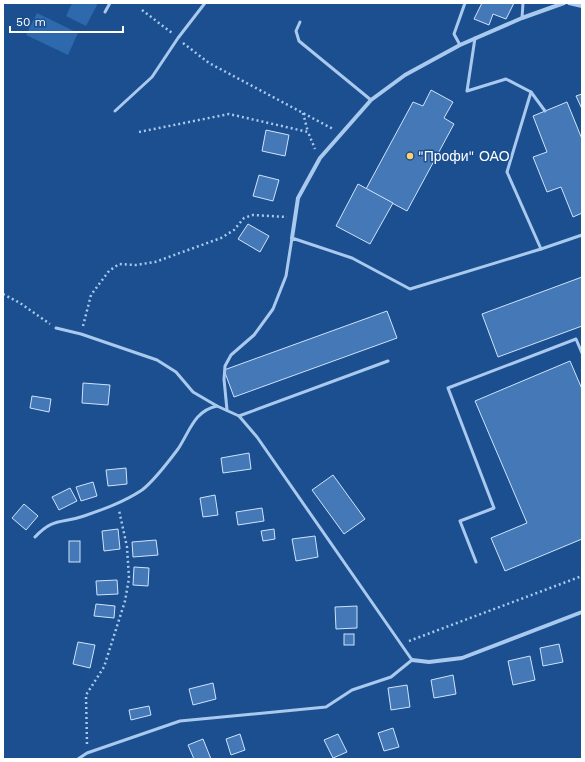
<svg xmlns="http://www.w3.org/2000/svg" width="585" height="762" font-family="'Work Sans',sans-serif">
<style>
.green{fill:#2e69ad}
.building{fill:#4478b7;stroke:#cfe3fa}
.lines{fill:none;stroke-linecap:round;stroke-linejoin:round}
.path{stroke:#a9c9ee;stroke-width:2.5;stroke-dasharray:2 3;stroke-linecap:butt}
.lane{stroke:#a9c9ee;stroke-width:3}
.street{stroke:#a9c9ee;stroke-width:4}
.poi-dot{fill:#ffd166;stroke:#1b4f8f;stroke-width:1.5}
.labels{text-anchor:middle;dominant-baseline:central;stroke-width:3;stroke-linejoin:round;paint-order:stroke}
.poi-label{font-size:14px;fill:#fff;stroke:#1b4f8f;text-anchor:start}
</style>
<rect width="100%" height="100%" fill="#1b4f8f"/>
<g class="green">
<polygon points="72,3 98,3 86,26 66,16"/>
<polygon points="37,13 78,33 68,55 26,35"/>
</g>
<g class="building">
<polygon points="482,3 514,3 506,19 493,14 489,25 474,19"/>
<polygon points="431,90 453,102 444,118 454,124 407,211 366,189 413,102 423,106"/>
<polygon points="582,94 582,109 576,96"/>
<polygon points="567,102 582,139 582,213 573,217 561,187 547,192 533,157 547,152 533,116"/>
<polygon points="266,130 289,135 285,156 262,151"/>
<polygon points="259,175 279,180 273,201 253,196"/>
<polygon points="358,184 393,203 370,244 336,226"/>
<polygon points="248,224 269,236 260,252 238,239"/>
<polygon points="582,277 582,326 498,357 482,314"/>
<polygon points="387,311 397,338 234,397 224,370"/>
<polygon points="570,361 582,389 582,539 505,571 491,538 527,523 475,401"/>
<polygon points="83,383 110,385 108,405 82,403"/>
<polygon points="32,396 51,399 49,412 30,408"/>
<polygon points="249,453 251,469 223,473 221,458"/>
<polygon points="126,468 127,484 108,486 106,470"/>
<polygon points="333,475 365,519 344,534 312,490"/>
<polygon points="93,482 97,496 81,501 76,487"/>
<polygon points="70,488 77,501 59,510 52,497"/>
<polygon points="215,495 218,515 203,517 200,498"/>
<polygon points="24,504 38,516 26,530 12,518"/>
<polygon points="262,508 264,521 238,525 236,512"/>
<polygon points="118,529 120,549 104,551 102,531"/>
<polygon points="274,529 275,539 263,541 261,531"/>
<polygon points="315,536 318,557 296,561 292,539"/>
<polygon points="156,540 158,555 133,557 132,542"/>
<rect x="69" y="541" width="11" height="21"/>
<polygon points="134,567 149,568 148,586 133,585"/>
<polygon points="117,580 118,594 97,595 96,581"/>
<polygon points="96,604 115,606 114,618 94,616"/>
<polygon points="357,606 357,628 336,629 335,607"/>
<rect x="344" y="634" width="10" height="11"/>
<polygon points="78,642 95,645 90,668 73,664"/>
<polygon points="559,644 563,662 543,666 540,648"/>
<polygon points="530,656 535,680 513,685 508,661"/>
<polygon points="453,675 456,694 434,698 431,680"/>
<polygon points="213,683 216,699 193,705 189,689"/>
<polygon points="407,685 410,707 391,710 388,688"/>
<polygon points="149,706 151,715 131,720 129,710"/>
<polygon points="393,728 399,747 384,751 378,733"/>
<polygon points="240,734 245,750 231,755 226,739"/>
<polygon points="338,734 347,752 333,758 324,740"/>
<polygon points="203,739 211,759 194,759 188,745"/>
</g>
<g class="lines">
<g class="path">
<polyline points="142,10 172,33"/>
<polyline points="183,43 209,63 333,129"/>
<polyline points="303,113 308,132"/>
<polyline points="139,132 229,114 308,132 315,149"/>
<polyline points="3,294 20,303 50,324"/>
<polyline points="83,326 91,295 109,271 119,264 136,265 155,262 221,238 234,230 244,218 253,215 287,217"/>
<polyline points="409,641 582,576"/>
<polyline points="87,744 86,695 104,667 125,601 129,578 127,547 119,510"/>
</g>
<g class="lane">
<polyline points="105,12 110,3"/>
<polyline points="522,18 523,3"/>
<polyline points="300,22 296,31 299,41 371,100"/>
<polyline points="475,38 467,91 506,79 531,92 545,111"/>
<polyline points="460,45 454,34 465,3"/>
<polyline points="531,92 507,172 541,249 582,235"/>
<polyline points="115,111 152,77 178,38 205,3"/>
<polyline points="56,328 81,334 157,360 176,372 193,392 217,406 239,416 257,437 412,660 391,677 352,690 326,707 180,721 87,753 78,759"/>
<polyline points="227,410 224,379 225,366 231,355 254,335 273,309 286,276 292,238 352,258 410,289 541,249"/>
<polyline points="239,416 388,361"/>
<path d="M35 537C54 517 61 524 84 516 104 509 124 502 142 490 154 481 169 461 178 449 190 431 194 411 217 406"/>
<polyline points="476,562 460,521 494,508 448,388 576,339 582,353"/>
</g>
<g class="street">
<polyline points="569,3 582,6"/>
<polyline points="292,238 298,198 320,158 371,100 405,75 460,45 522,18 564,3"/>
<polyline points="412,660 429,662 462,658 582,612"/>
</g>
</g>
<circle class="poi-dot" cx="410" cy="156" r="4"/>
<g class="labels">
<g class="poi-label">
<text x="418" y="156">"Профи" ОАО</text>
</g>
</g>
<rect width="585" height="762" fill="none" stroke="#ffffff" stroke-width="8"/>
<path d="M10 26v6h113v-6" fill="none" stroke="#ffffff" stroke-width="2"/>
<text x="16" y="26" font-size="12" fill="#ffffff" stroke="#1b4f8f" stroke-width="3" paint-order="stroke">50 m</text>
</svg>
